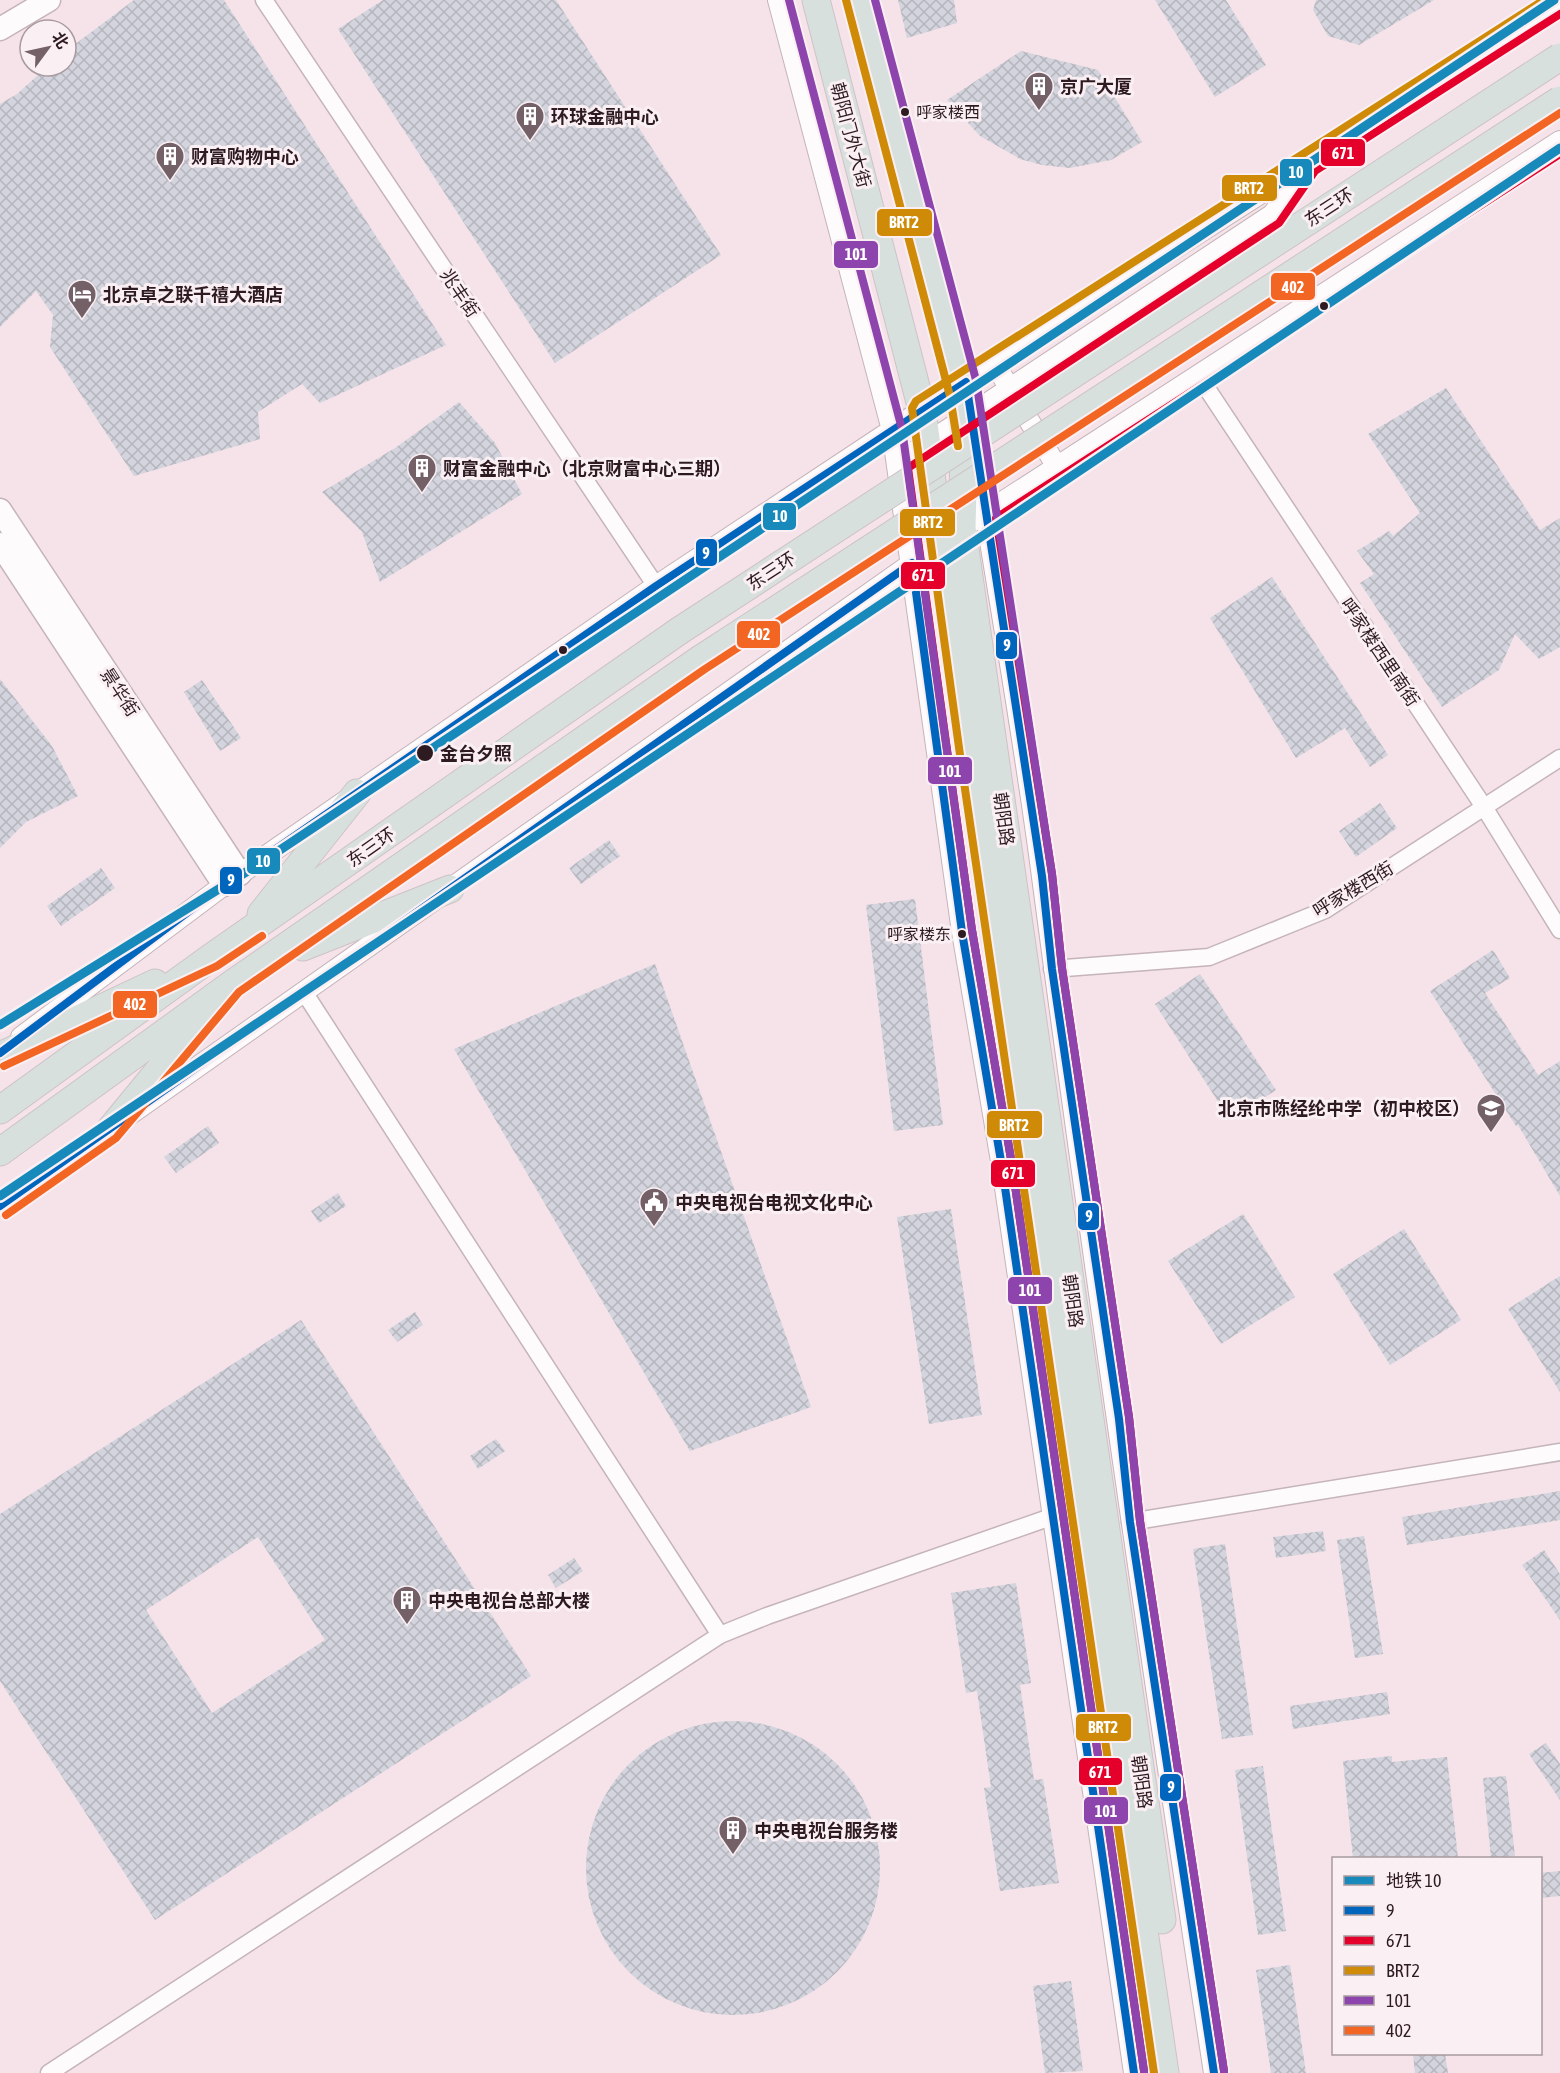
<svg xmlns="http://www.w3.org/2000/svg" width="1560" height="2073" font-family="'Asap Condensed','Noto Sans SC',sans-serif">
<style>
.building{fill:url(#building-cross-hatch);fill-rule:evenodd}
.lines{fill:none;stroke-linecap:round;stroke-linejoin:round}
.minor-casing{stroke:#c5b4b9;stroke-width:19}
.tertiary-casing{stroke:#c5b4b9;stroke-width:22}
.secondary-casing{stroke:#c5b4b9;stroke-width:25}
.trunk-casing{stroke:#cdc3c7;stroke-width:29}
.minor{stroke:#fefbfc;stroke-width:16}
.tertiary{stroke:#fefbfc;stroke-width:20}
.secondary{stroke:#fefbfc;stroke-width:22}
.trunk{stroke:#d8e0de;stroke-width:27}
.trunk-bridge-casing{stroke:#cdc3c7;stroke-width:29;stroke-linecap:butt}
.trunk-bridge{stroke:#d8e0de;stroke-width:27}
.bus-1-casing{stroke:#faeff3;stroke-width:12}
.bus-2-casing{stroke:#faeff3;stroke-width:12}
.bus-3-casing{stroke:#faeff3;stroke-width:12}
.bus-4-casing{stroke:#faeff3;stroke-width:12}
.bus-5-casing{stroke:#faeff3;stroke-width:12}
.bus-1{stroke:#0065bd;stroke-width:8}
.bus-2{stroke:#e4002b;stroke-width:8}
.bus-3{stroke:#cf8a07;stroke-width:8}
.bus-4{stroke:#8e44ad;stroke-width:8}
.bus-5{stroke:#f26522;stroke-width:8}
.metro-1-casing{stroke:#faeff3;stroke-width:14}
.metro-1{stroke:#178abb;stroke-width:9}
.bus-dot{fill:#2e1b22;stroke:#faeff3;stroke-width:2}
.labels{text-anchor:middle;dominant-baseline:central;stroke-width:6;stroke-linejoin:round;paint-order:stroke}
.bus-label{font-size:16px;fill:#2e1b22;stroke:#faeff3;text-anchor:start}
.poi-label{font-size:18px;font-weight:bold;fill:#2e1b22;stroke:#faeff3;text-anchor:start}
.street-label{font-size:18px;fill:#2e1b22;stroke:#faeff3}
.stop-label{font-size:18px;font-weight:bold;fill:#2e1b22;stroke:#faeff3;text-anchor:start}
.line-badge{stroke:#faeff3;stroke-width:2}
.badge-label{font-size:16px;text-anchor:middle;font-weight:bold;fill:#fff}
</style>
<defs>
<pattern id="building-cross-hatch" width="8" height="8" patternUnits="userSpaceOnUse" patternTransform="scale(1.5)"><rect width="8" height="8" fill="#d3d4dd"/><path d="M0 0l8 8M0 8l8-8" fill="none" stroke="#b5b5bd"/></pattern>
</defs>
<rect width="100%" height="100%" fill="#f5e3e9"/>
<g class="building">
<polygon points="134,0 224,0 446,345 320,403 302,384 258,412 260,439 134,476 50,347 53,315 36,291 0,327 0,104 17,94 48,66 66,66 66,51"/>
<polygon points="383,0 556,0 721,255 555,363 338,29"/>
<polygon points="898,0 954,0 957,23 907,38"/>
<polygon points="1155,0 1226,0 1266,65 1215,97"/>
<polygon points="1316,0 1434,0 1359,45 1328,36 1313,10"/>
<polygon points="1021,51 1098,70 1142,142 1111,160 1070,168 1042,165 1020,159 980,136 947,100"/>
<polygon points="1446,388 1540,530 1560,518 1560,647 1539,659 1515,634 1499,670 1442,707 1360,583 1374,574 1357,551 1389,531 1393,536 1420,513 1368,434"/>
<polygon points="459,402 495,443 522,494 380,582 362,532 322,492 395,448"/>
<polygon points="1272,577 1388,755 1370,767 1345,728 1296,758 1210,618"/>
<polygon points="0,679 52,746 78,796 26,822 0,848"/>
<polygon points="202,680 241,738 220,751 184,692"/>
<polygon points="1380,803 1397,828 1356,857 1339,831"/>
<polygon points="609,840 620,856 581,884 569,868"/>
<polygon points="101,868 115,888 61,926 47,906"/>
<polygon points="915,899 943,1125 894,1131 866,905"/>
<polygon points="1493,950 1510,978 1485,993 1538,1075 1560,1061 1560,1196 1518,1125 1516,1126 1430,991"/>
<polygon points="655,964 811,1407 690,1451 454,1049"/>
<polygon points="1200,974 1276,1090 1230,1120 1155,1004"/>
<polygon points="208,1126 219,1143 176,1173 164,1157"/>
<polygon points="338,1193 346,1206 319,1223 311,1211"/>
<polygon points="951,1209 982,1415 929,1424 897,1217"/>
<polygon points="1243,1214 1295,1297 1221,1344 1168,1261"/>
<polygon points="1404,1229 1461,1320 1390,1365 1333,1274"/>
<polygon points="1560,1276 1560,1392 1508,1309"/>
<polygon points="415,1312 423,1325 397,1342 388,1330"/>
<path d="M301 1320 531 1676 155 1920 0 1681V1514ZM258 1537 325 1640 212 1713 146 1610Z"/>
<polygon points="496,1439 505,1451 478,1469 470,1456"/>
<polygon points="1560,1491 1560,1520 1407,1545 1402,1517"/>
<polygon points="1323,1531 1326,1551 1276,1558 1273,1537"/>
<polygon points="1364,1536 1383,1654 1355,1658 1337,1540"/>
<polygon points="1225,1544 1253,1735 1222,1739 1193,1549"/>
<polygon points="1544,1550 1560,1574 1560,1620 1522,1565"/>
<polygon points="574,1558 583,1571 556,1588 548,1575"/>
<polygon points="1016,1583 1031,1683 1020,1685 1034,1780 1043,1779 1059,1883 1000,1891 984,1788 991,1787 977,1691 966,1693 951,1593"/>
<polygon points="1387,1692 1390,1714 1293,1729 1290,1706"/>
<circle cx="733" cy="1868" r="147"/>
<polygon points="1546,1743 1560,1764 1560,1800 1529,1754"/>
<polygon points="1392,1756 1392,1762 1447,1757 1458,1858 1353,1858 1343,1761"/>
<polygon points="1263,1766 1286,1931 1258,1935 1235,1770"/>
<polygon points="1506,1776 1515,1856 1491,1858 1483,1778"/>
<polygon points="1560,1871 1560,1896 1540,1898 1540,1873"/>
<polygon points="1290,1965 1306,2073 1271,2073 1256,1970"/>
<polygon points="1071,1981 1083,2071 1045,2073 1033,1986"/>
<polygon points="1413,2054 1445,2054 1448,2073 1415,2073"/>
</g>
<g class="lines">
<g class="minor-casing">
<g id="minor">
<polyline points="264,0 656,586"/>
<polyline points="1198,375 1484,807 1560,930"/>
<polyline points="1052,969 1209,957 1325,910 1560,758"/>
<polyline points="304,992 720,1635"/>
<polyline points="1130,1522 1560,1452"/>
<polyline points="49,2073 720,1635 767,1616 1051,1517"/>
</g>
</g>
<g class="tertiary-casing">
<g id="tertiary">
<polyline points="778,0 892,430 962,932 1002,1167 1134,2073"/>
<polyline points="995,364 1057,467"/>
<path d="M973 433C995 581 1023 729 1042 877 1095 1277 1153 1675 1214 2073"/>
<polyline points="897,463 1273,214 1303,170"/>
<polyline points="21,1037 224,885 656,586 922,410 1560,2"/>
<polyline points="0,1206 962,528 1560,141"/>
</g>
</g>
<g class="secondary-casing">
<g id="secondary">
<polyline points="0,29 49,0"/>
<polyline points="0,510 240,874"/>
<polyline points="0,544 224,885"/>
</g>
</g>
<g class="trunk-casing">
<g id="trunk">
<polyline points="816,0 922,410 971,760 1165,2073"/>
<polyline points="864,0 966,382 962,528 1162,1920"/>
<polyline points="261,914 357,793"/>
<polyline points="303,947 450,889"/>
<polyline points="0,1056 155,983"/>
<polyline points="0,1110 213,956 679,631"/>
<polyline points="109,1131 202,1018"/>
<polyline points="0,1152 232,984 699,660"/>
</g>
</g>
<use href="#minor" class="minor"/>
<use href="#tertiary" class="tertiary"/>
<use href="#secondary" class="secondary"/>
<use href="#trunk" class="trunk"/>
<g class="trunk-bridge-casing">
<g id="trunk-bridge">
<polyline points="679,631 1560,57"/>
<polyline points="699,660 1560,100"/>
</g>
</g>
<use href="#trunk-bridge" class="trunk-bridge"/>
<g class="bus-1-casing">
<g id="bus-1">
<polyline points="0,1053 224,885 656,586 966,382 1042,876 1052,969 1119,1419 1130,1522 1214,2073"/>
<polyline points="0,1206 912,563 962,932 1002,1167 1134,2073"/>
</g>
</g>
<g class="bus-2-casing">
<g id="bus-2">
<polyline points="1144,2071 1012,1165 972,930 908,468 1279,223 1315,171 1560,14"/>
<polyline points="1224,2071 1140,1521 1129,1417 1062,968 1052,874 996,518 1560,154"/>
</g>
</g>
<g class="bus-3-casing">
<g id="bus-3">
<polyline points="846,0 950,396 958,446"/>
<polyline points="1154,2073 961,762 912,408 916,401 1544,0"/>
</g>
</g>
<g class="bus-4-casing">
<g id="bus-4">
<polyline points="789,0 902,429 972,930 1012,1165 1144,2071"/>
<polyline points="875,0 976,380 1052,874 1062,968 1129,1417 1140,1521 1224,2071"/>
</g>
</g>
<g class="bus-5-casing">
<g id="bus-5">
<polyline points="4,1066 217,966 262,936"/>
<polyline points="6,1215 116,1138 239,992 705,669 1560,113"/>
</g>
</g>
<use href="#bus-1" class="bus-1"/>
<use href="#bus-2" class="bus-2"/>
<use href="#bus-3" class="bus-3"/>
<use href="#bus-4" class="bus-4"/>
<use href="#bus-5" class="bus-5"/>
<g class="metro-1-casing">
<g id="metro-1">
<polyline points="0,1025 259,864 1554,0"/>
<polyline points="0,1196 1560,148"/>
</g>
</g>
<use href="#metro-1" class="metro-1"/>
</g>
<defs>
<g id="building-pin" transform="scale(1.5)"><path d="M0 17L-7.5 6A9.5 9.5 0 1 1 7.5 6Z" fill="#746168" stroke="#faeff3"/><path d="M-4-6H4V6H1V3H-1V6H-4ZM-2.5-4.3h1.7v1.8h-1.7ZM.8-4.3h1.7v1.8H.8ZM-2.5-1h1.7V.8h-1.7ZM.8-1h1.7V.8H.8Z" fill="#fff"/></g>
<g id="hotel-pin" transform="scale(1.5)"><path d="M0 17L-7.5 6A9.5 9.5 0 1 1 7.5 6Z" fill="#746168" stroke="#faeff3"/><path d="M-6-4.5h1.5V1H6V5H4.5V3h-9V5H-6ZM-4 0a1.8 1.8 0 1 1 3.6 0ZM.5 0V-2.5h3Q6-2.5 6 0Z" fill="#fff"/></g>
<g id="school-pin" transform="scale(1.5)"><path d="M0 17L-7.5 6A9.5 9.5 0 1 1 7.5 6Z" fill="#746168" stroke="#faeff3"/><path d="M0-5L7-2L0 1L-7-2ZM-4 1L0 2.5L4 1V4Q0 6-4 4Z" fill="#fff"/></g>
<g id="civic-pin" transform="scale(1.5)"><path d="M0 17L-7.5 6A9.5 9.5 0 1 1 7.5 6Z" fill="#746168" stroke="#faeff3"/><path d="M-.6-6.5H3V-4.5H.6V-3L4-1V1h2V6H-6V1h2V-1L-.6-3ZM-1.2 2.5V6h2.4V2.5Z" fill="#fff"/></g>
</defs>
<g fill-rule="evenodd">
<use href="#building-pin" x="1039" y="86"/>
<use href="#building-pin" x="530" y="116"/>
<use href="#building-pin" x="170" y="156"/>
<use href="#hotel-pin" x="82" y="294"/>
<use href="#building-pin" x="422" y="468"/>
<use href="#school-pin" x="1491" y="1108"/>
<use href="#civic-pin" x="654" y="1202"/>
<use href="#building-pin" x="407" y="1600"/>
<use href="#building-pin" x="733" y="1830"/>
</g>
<g class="bus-dot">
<circle cx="905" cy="112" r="5"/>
<circle cx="1324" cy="306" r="5"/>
<circle cx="563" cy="650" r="5"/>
<circle cx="425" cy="753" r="9"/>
<circle cx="962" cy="934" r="5"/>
</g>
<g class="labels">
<g class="bus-label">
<text x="916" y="112">呼家楼西</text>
<text x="951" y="934" text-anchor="end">呼家楼东</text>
</g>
<g class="poi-label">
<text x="1060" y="86">京广大厦</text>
<text x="551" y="116">环球金融中心</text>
<text x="191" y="156">财富购物中心</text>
<text x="103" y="294">北京卓之联千禧大酒店</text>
<text x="443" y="468">财富金融中心（北京财富中心三期）</text>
<text x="1470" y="1108" text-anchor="end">北京市陈经纶中学（初中校区）</text>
<text x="675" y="1202">中央电视台电视文化中心</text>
<text x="428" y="1600">中央电视台总部大楼</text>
<text x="754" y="1830">中央电视台服务楼</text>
</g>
<g class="street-label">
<text transform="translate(851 135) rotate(75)">朝阳门外大街</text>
<text transform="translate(1329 207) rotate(-33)">东三环</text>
<text transform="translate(460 293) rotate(56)">兆丰街</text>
<text transform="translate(771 571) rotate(-33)">东三环</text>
<text transform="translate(1380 652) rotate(56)">呼家楼西里南街</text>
<text transform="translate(120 692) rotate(57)">景华街</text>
<text transform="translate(1004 819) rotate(82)">朝阳路</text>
<text transform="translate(371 847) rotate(-35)">东三环</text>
<text transform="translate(1353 889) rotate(-31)">呼家楼西街</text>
<text transform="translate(1073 1301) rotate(82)">朝阳路</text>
<text transform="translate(1142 1782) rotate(82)">朝阳路</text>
</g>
<g class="stop-label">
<text x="440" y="753">金台夕照</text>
</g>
</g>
<g class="line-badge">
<rect x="1320" y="138" width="46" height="29" rx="6" fill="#e4002b"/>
<rect x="1279" y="158" width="34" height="29" rx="6" fill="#178abb"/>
<rect x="1221" y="174" width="57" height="28" rx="6" fill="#cf8a07"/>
<rect x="876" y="208" width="57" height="29" rx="6" fill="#cf8a07"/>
<rect x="833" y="240" width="46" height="29" rx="6" fill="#8e44ad"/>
<rect x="1270" y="272" width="46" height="29" rx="6" fill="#f26522"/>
<rect x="762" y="502" width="35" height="29" rx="6" fill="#178abb"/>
<rect x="899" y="508" width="57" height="29" rx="6" fill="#cf8a07"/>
<rect x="695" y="538" width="23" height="29" rx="6" fill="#0065bd"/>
<rect x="900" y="561" width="46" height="29" rx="6" fill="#e4002b"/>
<rect x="736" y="620" width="45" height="29" rx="6" fill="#f26522"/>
<rect x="995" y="631" width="23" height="29" rx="6" fill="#0065bd"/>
<rect x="927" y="756" width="46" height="29" rx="6" fill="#8e44ad"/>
<rect x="246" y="847" width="35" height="28" rx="6" fill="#178abb"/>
<rect x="219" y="866" width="24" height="29" rx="6" fill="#0065bd"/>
<rect x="112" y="990" width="46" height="29" rx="6" fill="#f26522"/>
<rect x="986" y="1110" width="57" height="29" rx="6" fill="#cf8a07"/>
<rect x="990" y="1159" width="46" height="29" rx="6" fill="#e4002b"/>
<rect x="1077" y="1202" width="23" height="29" rx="6" fill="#0065bd"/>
<rect x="1007" y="1276" width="46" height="29" rx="6" fill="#8e44ad"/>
<rect x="1075" y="1713" width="57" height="29" rx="6" fill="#cf8a07"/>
<rect x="1078" y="1757" width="45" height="29" rx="6" fill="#e4002b"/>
<rect x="1159" y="1773" width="23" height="29" rx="6" fill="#0065bd"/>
<rect x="1083" y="1796" width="46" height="29" rx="6" fill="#8e44ad"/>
</g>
<g class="badge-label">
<text x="1343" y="159">671</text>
<text x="1296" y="178">10</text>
<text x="1249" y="194">BRT2</text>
<text x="904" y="228">BRT2</text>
<text x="856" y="260">101</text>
<text x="1293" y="293">402</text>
<text x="780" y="522">10</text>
<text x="928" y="528">BRT2</text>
<text x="706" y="559">9</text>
<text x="923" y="581">671</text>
<text x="759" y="640">402</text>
<text x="1007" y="651">9</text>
<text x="950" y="777">101</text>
<text x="263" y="867">10</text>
<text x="231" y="886">9</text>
<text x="135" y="1010">402</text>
<text x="1014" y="1131">BRT2</text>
<text x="1013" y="1179">671</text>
<text x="1089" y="1222">9</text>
<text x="1030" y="1296">101</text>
<text x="1103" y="1733">BRT2</text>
<text x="1100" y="1778">671</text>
<text x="1171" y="1793">9</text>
<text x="1106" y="1817">101</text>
</g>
<rect x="1332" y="1857" width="210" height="198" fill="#faeff3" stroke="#a89a9f" stroke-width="1.5"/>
<rect x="1344" y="1876" width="30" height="9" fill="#178abb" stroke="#a89a9f" stroke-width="1.5"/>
<text x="1386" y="1887" font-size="18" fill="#2e1b22">地铁 10</text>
<rect x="1344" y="1906" width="30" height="9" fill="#0065bd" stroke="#a89a9f" stroke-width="1.5"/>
<text x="1386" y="1917" font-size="18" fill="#2e1b22">9</text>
<rect x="1344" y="1936" width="30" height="9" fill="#e4002b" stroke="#a89a9f" stroke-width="1.5"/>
<text x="1386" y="1947" font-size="18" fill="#2e1b22">671</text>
<rect x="1344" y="1966" width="30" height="9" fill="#cf8a07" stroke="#a89a9f" stroke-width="1.5"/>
<text x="1386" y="1977" font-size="18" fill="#2e1b22">BRT2</text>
<rect x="1344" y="1996" width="30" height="9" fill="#8e44ad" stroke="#a89a9f" stroke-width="1.5"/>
<text x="1386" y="2007" font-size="18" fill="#2e1b22">101</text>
<rect x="1344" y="2026" width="30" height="9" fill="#f26522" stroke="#a89a9f" stroke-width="1.5"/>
<text x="1386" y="2037" font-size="18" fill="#2e1b22">402</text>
<g transform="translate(48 48) rotate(57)"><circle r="28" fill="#faeff3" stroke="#a89a9f" stroke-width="1.5"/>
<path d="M0-4.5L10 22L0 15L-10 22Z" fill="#746168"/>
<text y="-9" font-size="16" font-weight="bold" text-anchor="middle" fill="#2e1b22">北</text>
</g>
</svg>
